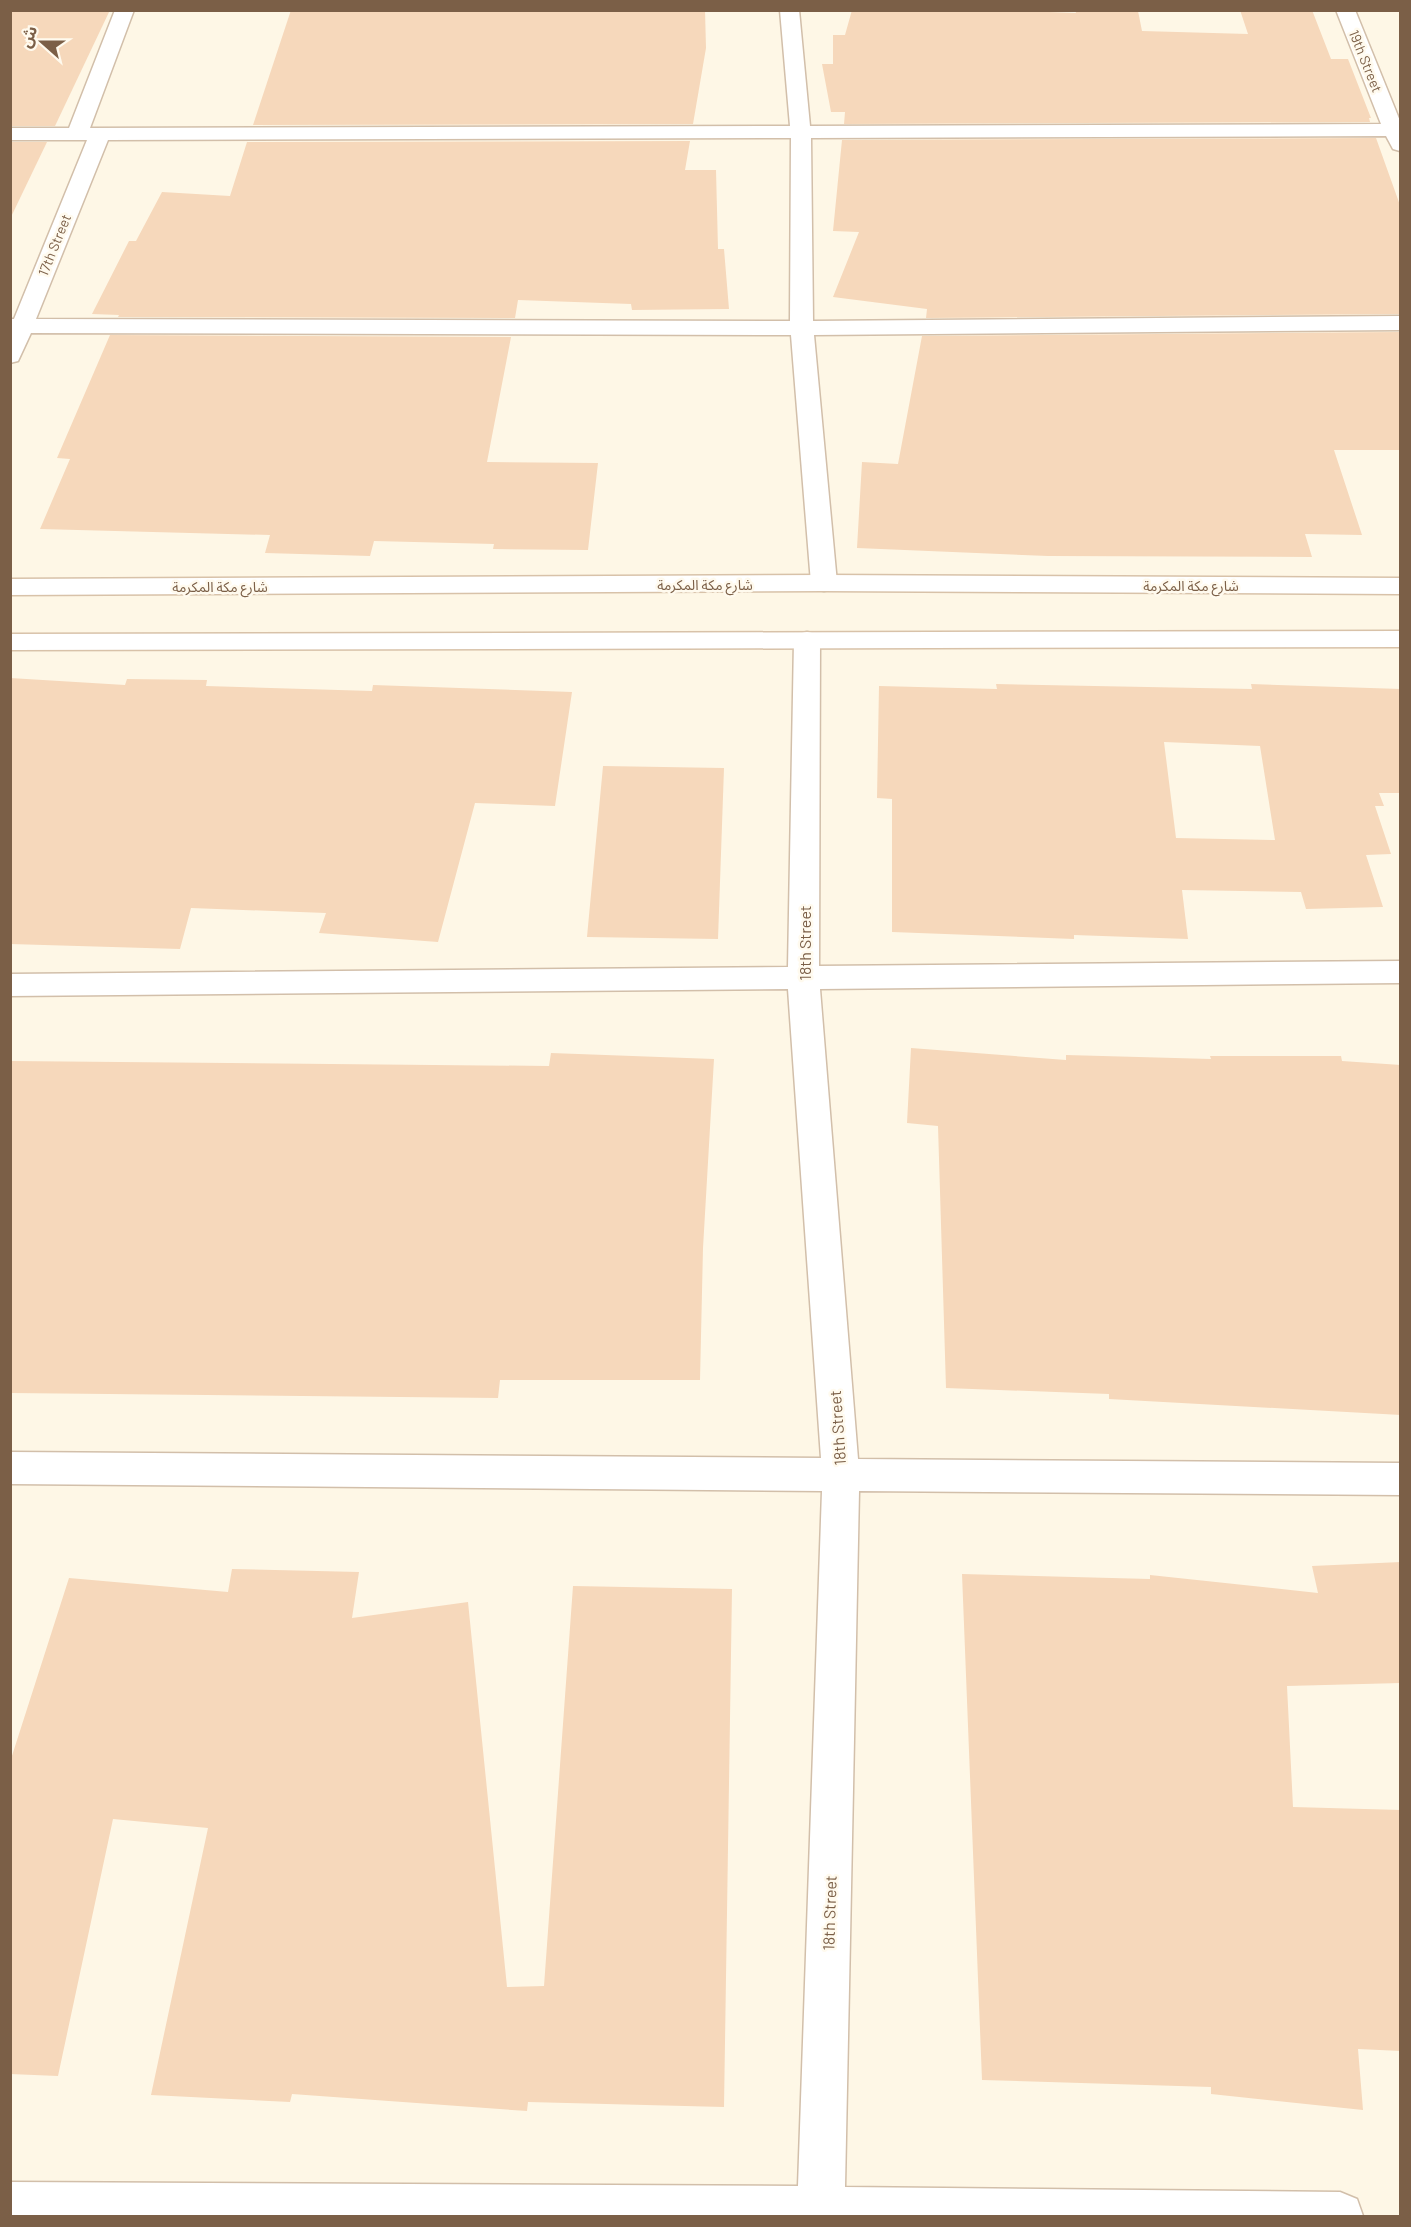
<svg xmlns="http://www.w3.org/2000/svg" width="1411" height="2227" font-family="Barlow,'Noto Sans Arabic',sans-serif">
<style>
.building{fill:#f6d8bb;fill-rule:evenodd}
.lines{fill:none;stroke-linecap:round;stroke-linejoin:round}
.minor-casing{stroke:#d2bfaa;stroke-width:3}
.secondary-casing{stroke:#d8c2a9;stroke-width:3}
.minor{fill:#fff;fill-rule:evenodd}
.secondary{fill:#fff;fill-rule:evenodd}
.labels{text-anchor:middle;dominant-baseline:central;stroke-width:5;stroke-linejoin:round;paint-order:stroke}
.far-street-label{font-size:14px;fill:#7b5f47;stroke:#fffaee}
.street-label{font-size:16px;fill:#7b5f47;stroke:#fffaee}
</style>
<rect width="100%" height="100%" fill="#fef7e6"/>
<g class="building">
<polygon points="10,10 110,10 55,126 10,126"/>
<polygon points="291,10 705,10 706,48 693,124 253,125"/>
<polygon points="852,10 996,10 1076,13 1075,10 1138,11 1142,31 1248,34 1240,10 1312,10 1331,59 1348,59 1371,118 1369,118 1370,122 844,124 845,112 831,112 822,64 833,64 833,35 845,35"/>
<polygon points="1376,138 1401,208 1401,314 926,318 927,309 833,297 859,232 833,231 842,140"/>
<polygon points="690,141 685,170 716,170 718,249 724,249 729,309 632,310 631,304 518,300 515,318 118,317 119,315 92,314 129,241 136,241 162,192 230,196 247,142"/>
<polygon points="10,142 47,142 10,219"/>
<polygon points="1401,332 1401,450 1334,450 1362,535 1305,534 1312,557 1048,556 857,548 862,462 898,464 922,336"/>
<polygon points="110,335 511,337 487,462 598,463 588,550 493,549 494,544 374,541 370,556 265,553 270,535 40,529 70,459 57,458"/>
<polygon points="10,678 125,685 127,679 207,680 206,686 372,691 373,685 572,692 555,806 475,803 438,942 319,933 326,913 191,908 180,949 10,944"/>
<path d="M996 684 1252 689 1251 684 1401 689V793H1379L1384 806H1375L1391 854 1366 855 1383 907 1306 909 1301 892 1182 890 1188 939 1074 935V939L892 932V799L877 798 879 686 997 689ZM1164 742 1260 746 1275 840 1176 838Z"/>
<polygon points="603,766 724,768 718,939 587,937"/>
<polygon points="911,1048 1066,1060 1066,1055 1211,1059 1210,1056 1341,1056 1342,1061 1401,1065 1401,1415 1109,1399 1109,1394 946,1388 938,1126 907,1123"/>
<polygon points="551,1053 714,1059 703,1248 700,1380 500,1380 498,1398 10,1393 10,1061 549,1066"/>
<polygon points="1401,1562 1401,1683 1287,1686 1293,1807 1401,1810 1401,2051 1358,2049 1363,2110 1211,2094 1211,2087 982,2080 962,1574 1150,1579 1150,1575 1318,1593 1312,1566"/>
<polygon points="232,1569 359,1572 352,1618 468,1602 507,1987 544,1986 573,1586 732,1589 724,2107 528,2102 527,2111 292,2094 290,2102 151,2095 208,1828 113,1819 58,2076 10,2074 10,1762 69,1578 228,1592"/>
</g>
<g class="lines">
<g class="minor-casing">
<g id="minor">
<path d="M115 10H134L90 128 790 126 780 10H799L810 126 1381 124 1336 10H1355L1400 121V151L1393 149 1386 136 811 138 813 321 1400 316V330L814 335 837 583 833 589 824 591 815 589 811 583 791 335 31 333 18 361 10 363V319H14L87 140H10V128H69ZM791 138 790 321 36 319 108 140Z"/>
<polygon points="807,632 817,634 820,640 819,966 1400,961 1400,983 820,989 858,1459 1400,1463 1400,1495 859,1491 845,2187 1340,2192 1357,2199 1363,2216 10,2216 10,2182 798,2186 822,1491 10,1484 10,1452 821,1458 788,989 10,996 10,974 788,967 794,640 797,634"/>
</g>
</g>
<g class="secondary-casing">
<g id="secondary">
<polygon points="824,575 1400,578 1400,594 824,591 10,595 10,579"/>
<polygon points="1400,631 1400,647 10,650 10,634"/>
</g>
</g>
<use href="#minor" class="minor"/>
<use href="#secondary" class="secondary"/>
</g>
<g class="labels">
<g class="far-street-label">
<text transform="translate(1366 61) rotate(68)">19th Street</text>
<text transform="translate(54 245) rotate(-68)">17th Street</text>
<text x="705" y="584">شارع مكة المكرمة</text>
<text x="1191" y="585">شارع مكة المكرمة</text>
<text x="220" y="586">شارع مكة المكرمة</text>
</g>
<g class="street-label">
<text transform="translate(804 943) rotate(-90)">18th Street</text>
<text transform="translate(837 1428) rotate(-94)">18th Street</text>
<text transform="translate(829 1913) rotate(-88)">18th Street</text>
</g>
</g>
<rect width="1411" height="2227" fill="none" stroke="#7b5f47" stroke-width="24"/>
<g transform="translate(42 42) rotate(291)" stroke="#fffaee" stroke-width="4.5" paint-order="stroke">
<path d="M0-4.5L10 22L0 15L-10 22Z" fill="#7b5f47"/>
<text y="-9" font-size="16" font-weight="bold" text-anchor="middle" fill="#7b5f47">ش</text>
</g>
</svg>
